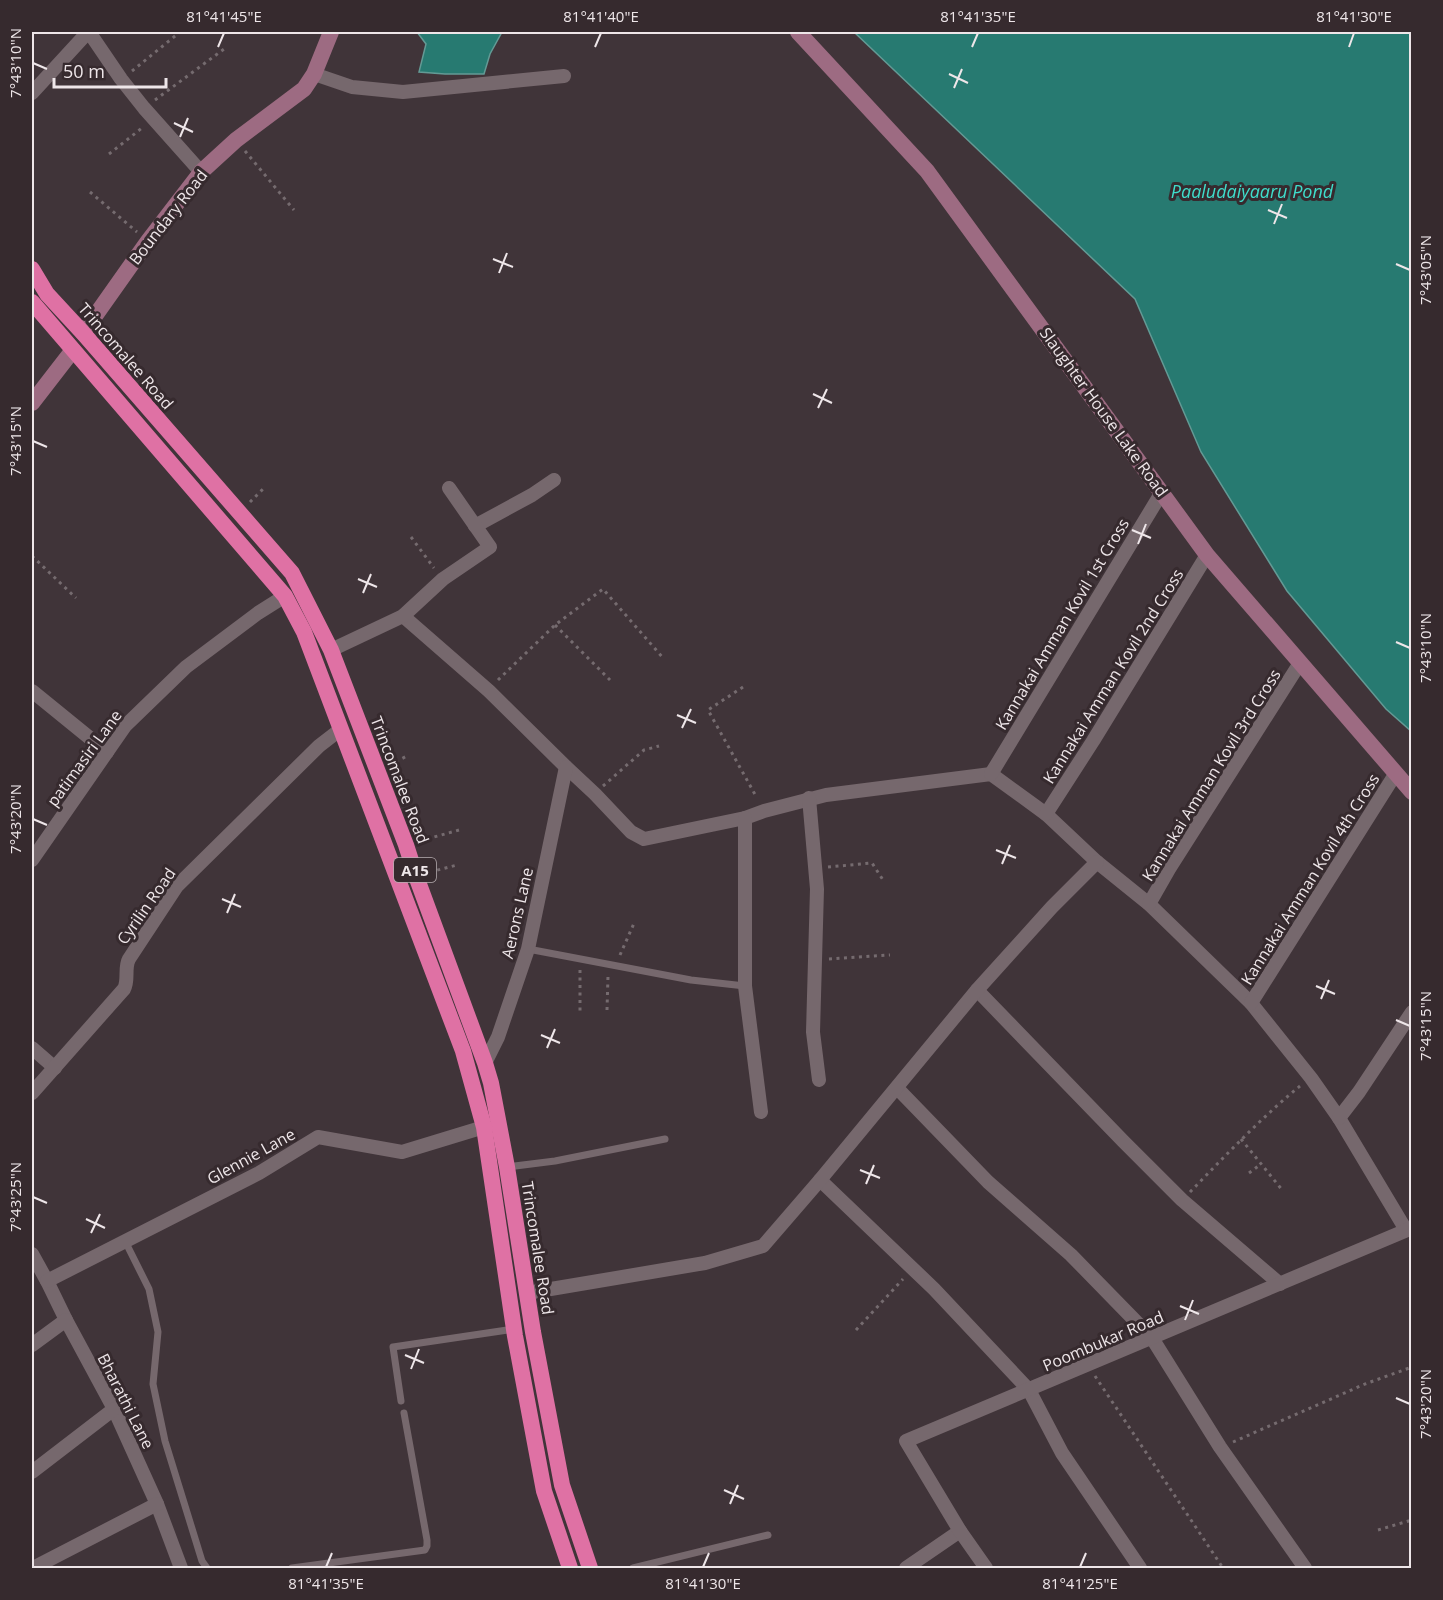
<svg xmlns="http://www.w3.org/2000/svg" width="1443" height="1600" font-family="'Open Sans',sans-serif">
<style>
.water{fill:#277a71;stroke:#639a95;stroke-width:1.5}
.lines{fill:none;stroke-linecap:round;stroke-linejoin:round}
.path{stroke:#756b6f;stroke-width:3;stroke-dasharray:3 4.5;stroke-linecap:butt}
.service{stroke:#76686d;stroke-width:7}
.minor{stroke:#76686d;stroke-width:14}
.secondary{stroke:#9d6b82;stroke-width:16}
.trunk{stroke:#df71a4;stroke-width:16}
.ticks{fill:none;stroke:#eee6e9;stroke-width:2}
.labels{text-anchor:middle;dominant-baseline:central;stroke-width:6;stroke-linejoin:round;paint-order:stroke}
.shield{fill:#362a2e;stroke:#b7aeb1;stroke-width:1.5}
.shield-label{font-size:15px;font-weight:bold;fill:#eee6e9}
.street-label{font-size:16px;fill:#eee6e9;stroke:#362a2e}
.water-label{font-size:18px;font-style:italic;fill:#3fddcb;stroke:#362a2e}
.neatline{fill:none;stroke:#eee6e9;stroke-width:2}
.ticks-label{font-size:15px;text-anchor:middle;fill:#eee6e9}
</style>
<rect width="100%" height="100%" fill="#403439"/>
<g class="water">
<polygon points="417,32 502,32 490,54 484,74 445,74 419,72 426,44"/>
<polygon points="854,32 1411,32 1411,731 1386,709 1287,591 1201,452 1135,299"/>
</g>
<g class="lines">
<g class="path">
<polyline points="132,71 180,32"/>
<polyline points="155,100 224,49"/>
<polyline points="245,151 294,210"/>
<polyline points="109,154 142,128"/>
<polyline points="90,192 137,232"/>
<polyline points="250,502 263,489"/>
<polyline points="411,537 434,568"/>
<polyline points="32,556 76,598"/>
<polyline points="555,625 610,680"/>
<polyline points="498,680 555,625 603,589 664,659"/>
<polyline points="743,687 708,710 757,798"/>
<polyline points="389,765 407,756"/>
<polyline points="603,786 644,750 659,746"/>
<polyline points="420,841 459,830"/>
<polyline points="828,867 872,863 883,880"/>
<polyline points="430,872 457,865"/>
<polyline points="620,955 635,921"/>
<polyline points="829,959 890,955"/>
<polyline points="580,970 580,1012"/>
<polyline points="607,1010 608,976"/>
<polyline points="1241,1139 1283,1191"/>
<polyline points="1249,1173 1261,1164"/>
<path d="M1190 1192C1226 1155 1261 1118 1300 1086"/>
<polyline points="856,1330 903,1279"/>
<polyline points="1095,1376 1223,1568"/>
<polyline points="1233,1442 1365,1384 1412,1367"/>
<polyline points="1378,1530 1412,1520"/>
</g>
<g class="service">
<polyline points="528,949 691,980 745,986"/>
<polyline points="507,1167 555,1161 665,1139"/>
<polyline points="125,1241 149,1289 158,1332 153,1384 165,1441 202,1561 207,1568"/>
<polyline points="401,1401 393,1347 514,1329"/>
<polyline points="292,1568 425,1550 427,1546 427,1540 404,1413"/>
<polyline points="633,1568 768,1535"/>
</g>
<g class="minor">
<polyline points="89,32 121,79 144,108 201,172"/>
<polyline points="314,74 352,87 403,92 564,76"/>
<polyline points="32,93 88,32"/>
<polyline points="475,526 532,495 554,480"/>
<polyline points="403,616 489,691 566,767 595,794 631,832 644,839 745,818 764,811 826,795 991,774 1046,814 1097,862 1149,904 1251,1003 1311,1078 1339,1118 1406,1230"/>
<polyline points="331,650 403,616 443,579 490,547 449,488"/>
<polyline points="32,691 107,752"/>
<polyline points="991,774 1162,492"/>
<polyline points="809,798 817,889 813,1032 819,1080"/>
<polyline points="1046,814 1093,741 1207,555"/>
<polyline points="745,818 745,986 761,1112"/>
<polyline points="32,860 125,726 186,667 258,613 285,596"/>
<polyline points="1149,904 1169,869 1300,663"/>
<polyline points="977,990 1123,1141 1182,1200 1280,1284"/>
<polyline points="1251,1003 1396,773"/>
<polyline points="32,1048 55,1068"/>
<polyline points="485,1063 498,1037 528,949 566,767"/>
<polyline points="897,1088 988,1182 1071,1255 1152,1338 1220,1447 1305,1568"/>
<path d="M32 1093 124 989C129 980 124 968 129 959L177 886 319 746 341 729"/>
<polyline points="1339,1118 1359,1092 1412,1012"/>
<polyline points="820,1180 934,1289 1029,1390 1062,1453 1140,1568"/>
<polyline points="32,1254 47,1281 66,1320 114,1409 157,1504 181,1568"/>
<polyline points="47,1281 259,1173 318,1137 402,1152 484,1127"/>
<polyline points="527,1293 705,1263 763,1246 820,1180 977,990 1052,907 1097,862"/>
<polyline points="32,1345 66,1320"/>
<polyline points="32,1472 114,1409"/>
<polyline points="33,1568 157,1504"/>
<polyline points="906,1568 960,1531"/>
<polyline points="986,1568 960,1531 906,1441 1412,1228"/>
</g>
<g class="secondary">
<polyline points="798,32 927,171 1207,555 1412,792"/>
<polyline points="83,333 148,241 201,172 236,140 304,89 314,74 331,32"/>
<polyline points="32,403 73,350"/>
</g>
<g class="trunk">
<polyline points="32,269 47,294 83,333 292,573 331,650 406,845 416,876 485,1063 491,1083 507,1167 533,1332 562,1485 590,1568"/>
<polyline points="32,302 285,596 304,632 463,1051 484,1127 515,1336 544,1491 570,1568"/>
</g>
</g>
<path class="ticks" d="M218 47 224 33M595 47 601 33M972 47 978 33M1349 47 1354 33M33 63 47 69M949 74 968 83M954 88 962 69M174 123 193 132M180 137 188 118M1268 210 1287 218M1274 224 1282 204M493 259 513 267M1396 264 1410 270M499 273 507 253M813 394 832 403M818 408 827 389M33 441 47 447M1132 530 1151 538M1138 544 1146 524M358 579 377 587M363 593 371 574M1396 642 1410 648M677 715 696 723M682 728 691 709M33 819 47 825M996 850 1016 858M1002 864 1010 845M222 899 241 907M227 913 235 894M1316 986 1335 994M1321 999 1329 980M1396 1020 1410 1026M541 1035 560 1043M547 1048 555 1029M860 1170 880 1178M866 1184 874 1165M33 1197 47 1203M86 1219 105 1228M91 1233 100 1214M1180 1306 1199 1314M1185 1320 1193 1300M405 1355 424 1363M411 1369 419 1349M1396 1398 1410 1404M724 1490 744 1499M730 1504 738 1485M326 1567 332 1553M703 1567 709 1553M1080 1567 1086 1553"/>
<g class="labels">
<rect class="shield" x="394" y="858" width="42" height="24" rx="4.5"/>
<g class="shield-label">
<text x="415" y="870">A15</text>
</g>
<g class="street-label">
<text transform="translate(168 217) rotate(-52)">Boundary Road</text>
<text transform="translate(126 356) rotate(49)">Trincomalee Road</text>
<text transform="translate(1104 412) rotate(54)">Slaughter House Lake Road</text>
<text transform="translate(1062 624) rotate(-59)">Kannakai Amman Kovil 1st Cross</text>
<text transform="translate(1113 676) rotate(-58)">Kannakai Amman Kovil 2nd Cross</text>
<text transform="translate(84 758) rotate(-54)">patimasiri Lane</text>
<text transform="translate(1211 775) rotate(-58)">Kannakai Amman Kovil 3rd Cross</text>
<text transform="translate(400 780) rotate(69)">Trincomalee Road</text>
<text transform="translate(1310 879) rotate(-58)">Kannakai Amman Kovil 4th Cross</text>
<text transform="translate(146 906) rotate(-55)">Cyrilin Road</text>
<text transform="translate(517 913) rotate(-77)">Aerons Lane</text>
<text transform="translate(251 1156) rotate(-29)">Glennie Lane</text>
<text transform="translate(538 1248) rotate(81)">Trincomalee Road</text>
<text transform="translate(1103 1341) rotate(-23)">Poombukar Road</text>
<text transform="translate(126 1401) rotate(63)">Bharathi Lane</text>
</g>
<g class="water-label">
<text x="1252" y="191">Paaludaiyaaru Pond</text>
</g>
</g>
<rect width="1443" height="1600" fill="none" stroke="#362a2e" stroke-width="66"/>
<path d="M54 78v9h112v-9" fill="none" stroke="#eee6e9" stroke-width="3"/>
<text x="63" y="78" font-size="18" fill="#eee6e9" stroke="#362a2e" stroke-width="4.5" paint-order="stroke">50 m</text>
<rect x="33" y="33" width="1377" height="1534" class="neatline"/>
<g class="ticks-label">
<text x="224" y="22">81°41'45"E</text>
<text x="601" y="22">81°41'40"E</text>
<text x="978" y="22">81°41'35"E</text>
<text x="1354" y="22">81°41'30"E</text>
<text transform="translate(16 63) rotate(-90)" y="5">7°43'10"N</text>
<text transform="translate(1426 270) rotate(-90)" y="5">7°43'05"N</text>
<text transform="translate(16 441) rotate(-90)" y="5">7°43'15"N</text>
<text transform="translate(1426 648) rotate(-90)" y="5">7°43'10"N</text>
<text transform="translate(16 819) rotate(-90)" y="5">7°43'20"N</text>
<text transform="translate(1426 1026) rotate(-90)" y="5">7°43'15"N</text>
<text transform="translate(16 1197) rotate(-90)" y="5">7°43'25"N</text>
<text transform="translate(1426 1404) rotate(-90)" y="5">7°43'20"N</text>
<text x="326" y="1589">81°41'35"E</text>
<text x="703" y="1589">81°41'30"E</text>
<text x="1080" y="1589">81°41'25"E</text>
</g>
</svg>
